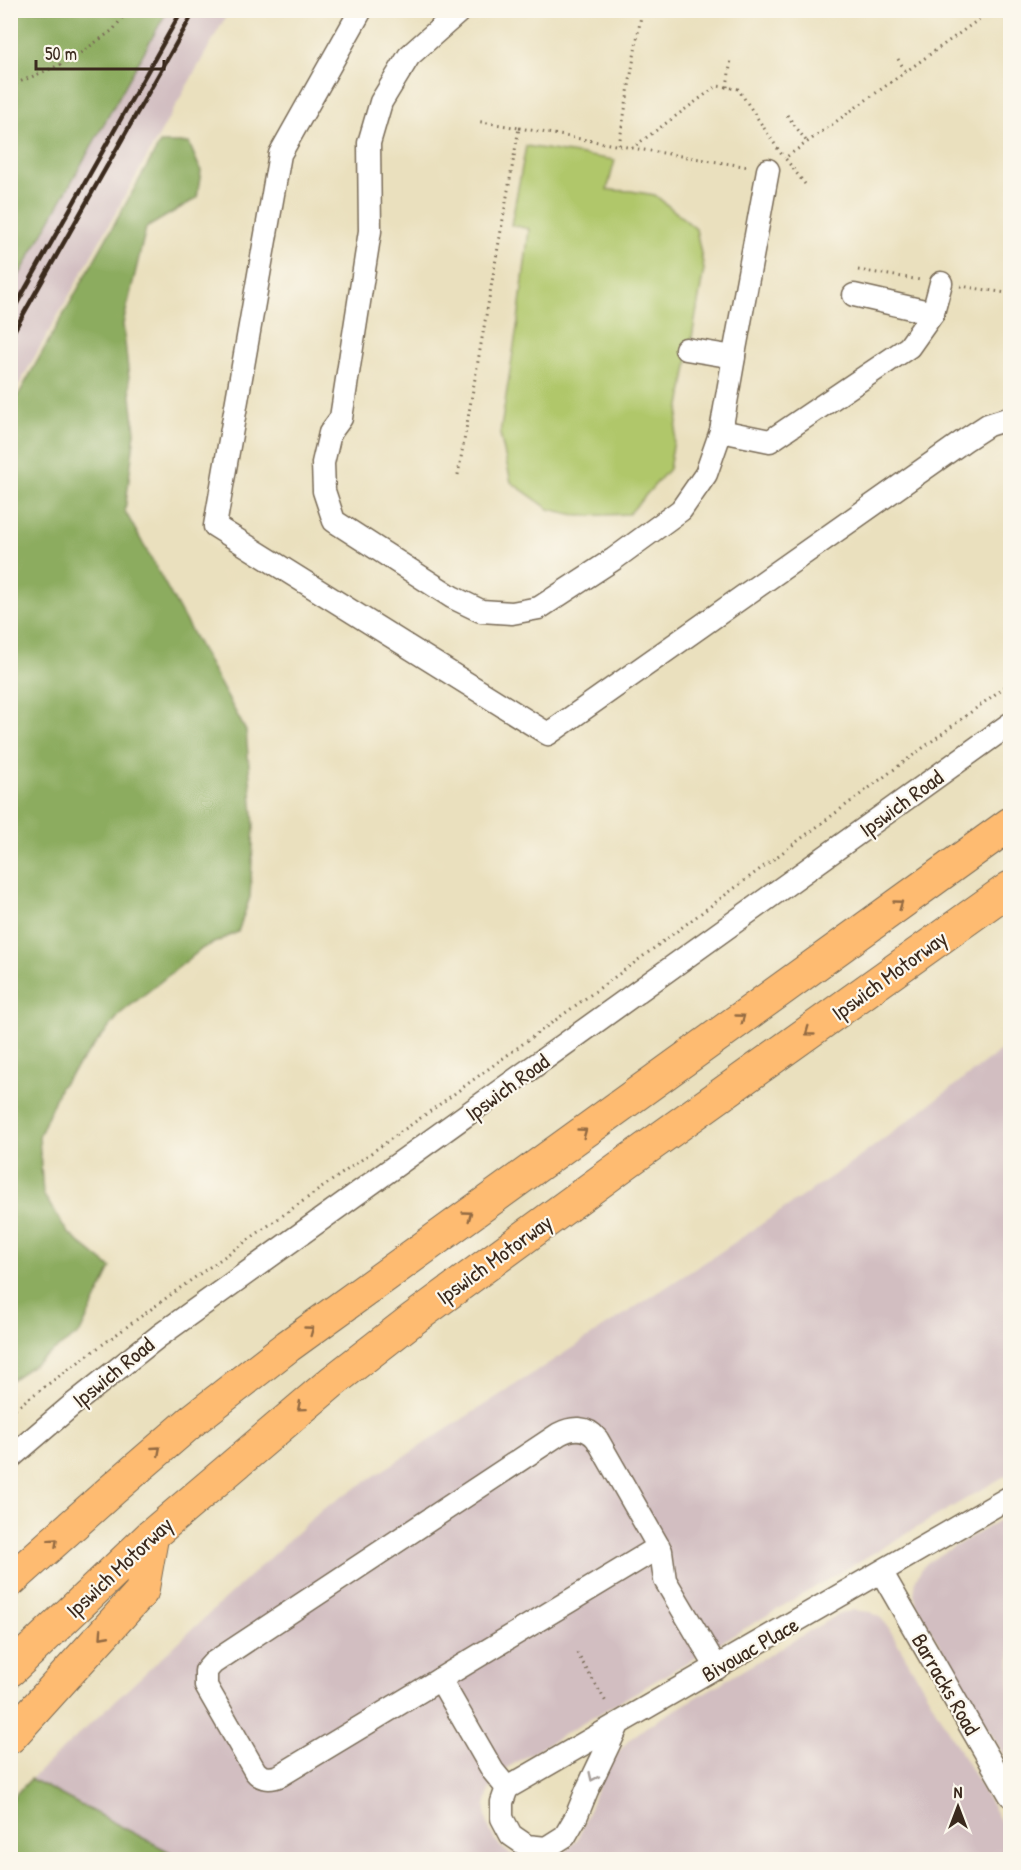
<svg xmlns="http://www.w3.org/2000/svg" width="1021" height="1870" font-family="'Patrick Hand',sans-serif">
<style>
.industrial{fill:#d2bec1}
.green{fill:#b0c76b;stroke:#767844;stroke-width:1.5}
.forest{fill:#8cac5f;stroke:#646b3e;stroke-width:1.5}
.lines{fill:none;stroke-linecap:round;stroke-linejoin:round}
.minor-casing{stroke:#786a56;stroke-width:25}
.highway-casing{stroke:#786a56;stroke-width:35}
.path{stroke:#786a56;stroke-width:3;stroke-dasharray:1.5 4.5;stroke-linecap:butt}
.minor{stroke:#fff;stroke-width:22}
.highway{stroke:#febb71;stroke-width:33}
.rail{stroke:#3b2a1e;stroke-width:4.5}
.oneway{stroke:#936b43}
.oneway2{stroke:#a79f9a}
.labels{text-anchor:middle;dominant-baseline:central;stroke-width:4.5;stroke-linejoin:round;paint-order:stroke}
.street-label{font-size:22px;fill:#3b2a1e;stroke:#fbf7ec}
</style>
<rect width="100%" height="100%" fill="#fbf7ec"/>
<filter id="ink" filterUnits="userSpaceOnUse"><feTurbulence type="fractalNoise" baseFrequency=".0167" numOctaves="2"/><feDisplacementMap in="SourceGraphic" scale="12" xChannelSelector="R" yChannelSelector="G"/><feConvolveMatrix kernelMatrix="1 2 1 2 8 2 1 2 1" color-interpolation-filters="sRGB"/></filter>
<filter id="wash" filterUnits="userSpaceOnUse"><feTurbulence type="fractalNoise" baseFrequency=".008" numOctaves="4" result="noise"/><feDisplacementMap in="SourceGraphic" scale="24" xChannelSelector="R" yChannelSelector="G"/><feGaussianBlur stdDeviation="1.35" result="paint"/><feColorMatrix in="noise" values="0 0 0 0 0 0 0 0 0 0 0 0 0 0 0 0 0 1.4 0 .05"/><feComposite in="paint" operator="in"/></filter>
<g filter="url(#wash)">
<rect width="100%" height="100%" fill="#eae0be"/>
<g class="industrial">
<polygon points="148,11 229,11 11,399 11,248"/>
<polygon points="1010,1044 1010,1473 505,1769 489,1790 486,1803 486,1818 491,1833 500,1846 509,1853 524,1859 183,1859 31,1779 320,1511 716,1255 853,1162"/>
<polygon points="1010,1514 1010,1766 929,1627 917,1605 914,1594 916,1579 922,1568 928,1562"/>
<polygon points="853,1610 870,1612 881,1618 887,1625 1010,1837 1010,1859 548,1860 565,1852 578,1838 600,1782 613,1758 630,1739 646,1727 837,1615"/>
</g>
<polygon class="green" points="526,146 615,160 607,190 631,191 655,195 696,229 704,269 669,469 629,514 579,516 549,509 511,482 500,434 518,321 529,229 511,225"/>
<g class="forest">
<polygon points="11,10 167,11 11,290 10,11"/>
<polygon points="160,143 189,143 201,171 197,198 146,228 123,324 135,432 125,511 246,731 254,826 250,897 238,932 203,948 121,1013 60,1087 39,1137 43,1194 68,1233 111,1268 80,1333 11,1380 11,408"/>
<polygon points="31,1779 183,1859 11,1859 11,1799"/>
</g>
</g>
<g filter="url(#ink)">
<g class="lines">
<g class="minor-casing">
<g id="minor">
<polyline points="361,10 280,154 215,526 548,734 965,440 988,425 1010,418"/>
<polyline points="461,10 409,56 381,102 369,143 370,231 341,418 330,433 323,463 324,491 334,521 452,597 481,611 512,613 539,608 614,559 681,510 706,474 721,431 734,357 686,349"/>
<polyline points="854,295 933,313"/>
<polyline points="733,360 768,170"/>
<polyline points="721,431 770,441 909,347 933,313 941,283"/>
<polyline points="10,1458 71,1406 159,1336 1010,724"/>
<path d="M659 1547 281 1775C272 1779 262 1780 255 1771L206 1686V1671L213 1663 559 1434C572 1427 587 1426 597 1439L661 1551 665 1580 717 1668"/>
<polyline points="882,1573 1010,1795"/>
<polyline points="440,1679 493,1771 507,1788"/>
<polyline points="618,1725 587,1790 576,1817 565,1836 546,1848 527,1846 511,1835 502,1818 502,1802 507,1788 1010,1497"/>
</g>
</g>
<g class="highway-casing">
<g id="highway">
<polyline points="10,1581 113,1489 193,1420 288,1346 1010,824"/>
<polyline points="10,1670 152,1535 332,1382 413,1319 627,1162 1010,888"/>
<polyline points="10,1737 142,1591 152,1535"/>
</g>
</g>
<g class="path">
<polyline points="898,59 906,72"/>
<polyline points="10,86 69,61 113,30 128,10"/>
<polyline points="727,87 731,59"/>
<polyline points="787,115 807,142"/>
<polyline points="519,128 632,148 717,86 738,89 784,158"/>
<polyline points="619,145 642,10"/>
<polyline points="632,148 749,167"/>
<polyline points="805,184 785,158 992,10"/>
<polyline points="858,270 921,280"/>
<polyline points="960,286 1007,293 1010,299"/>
<polyline points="458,475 519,128 476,121"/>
<polyline points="10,1412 180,1288 429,1112 630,966 1010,683"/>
<polyline points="577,1653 606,1702"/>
</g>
<use href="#minor" class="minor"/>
<use href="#highway" class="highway"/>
<g class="rail">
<polyline points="10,316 182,10"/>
<polyline points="10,338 195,10"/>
</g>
</g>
<defs><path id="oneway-chevron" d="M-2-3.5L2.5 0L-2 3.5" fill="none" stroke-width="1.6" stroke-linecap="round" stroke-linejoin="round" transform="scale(1.5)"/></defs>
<g class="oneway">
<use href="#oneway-chevron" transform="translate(899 904) rotate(-36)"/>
<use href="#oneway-chevron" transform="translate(741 1018) rotate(-36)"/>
<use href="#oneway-chevron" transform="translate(809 1032) rotate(144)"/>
<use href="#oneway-chevron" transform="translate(583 1132) rotate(-36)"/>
<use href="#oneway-chevron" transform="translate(468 1215) rotate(-36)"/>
<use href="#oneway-chevron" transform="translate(310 1330) rotate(-36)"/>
<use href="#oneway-chevron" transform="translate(301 1407) rotate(140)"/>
<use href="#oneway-chevron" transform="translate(157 1450) rotate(-41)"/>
<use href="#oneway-chevron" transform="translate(54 1542) rotate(-42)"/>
<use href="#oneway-chevron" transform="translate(103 1635) rotate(132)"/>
</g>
<use class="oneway2" href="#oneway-chevron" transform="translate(593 1777) rotate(115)"/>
</g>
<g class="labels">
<g class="street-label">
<text transform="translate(901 803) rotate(-36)">Ipswich Road</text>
<text transform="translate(889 975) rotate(-36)">Ipswich Motorway</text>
<text transform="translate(507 1087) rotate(-36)">Ipswich Road</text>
<text transform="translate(494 1259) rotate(-36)">Ipswich Motorway</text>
<text transform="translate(113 1372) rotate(-39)">Ipswich Road</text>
<text transform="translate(119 1567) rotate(-43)">Ipswich Motorway</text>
<text transform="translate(750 1649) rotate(-30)">Bivouac Place</text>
<text transform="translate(946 1684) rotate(60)">Barracks Road</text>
</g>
</g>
<rect width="1021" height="1870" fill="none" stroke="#fbf7ec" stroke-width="36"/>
<g transform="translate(958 1807)" stroke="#fbf7ec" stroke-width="4.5" paint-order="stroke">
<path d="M0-4.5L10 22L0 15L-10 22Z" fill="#3b2a1e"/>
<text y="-9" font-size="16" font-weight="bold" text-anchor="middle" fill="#3b2a1e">N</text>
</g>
<path d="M36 60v9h128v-9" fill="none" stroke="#3b2a1e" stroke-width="3"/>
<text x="45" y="60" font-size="18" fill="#3b2a1e" stroke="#fbf7ec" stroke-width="4.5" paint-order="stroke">50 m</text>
</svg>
